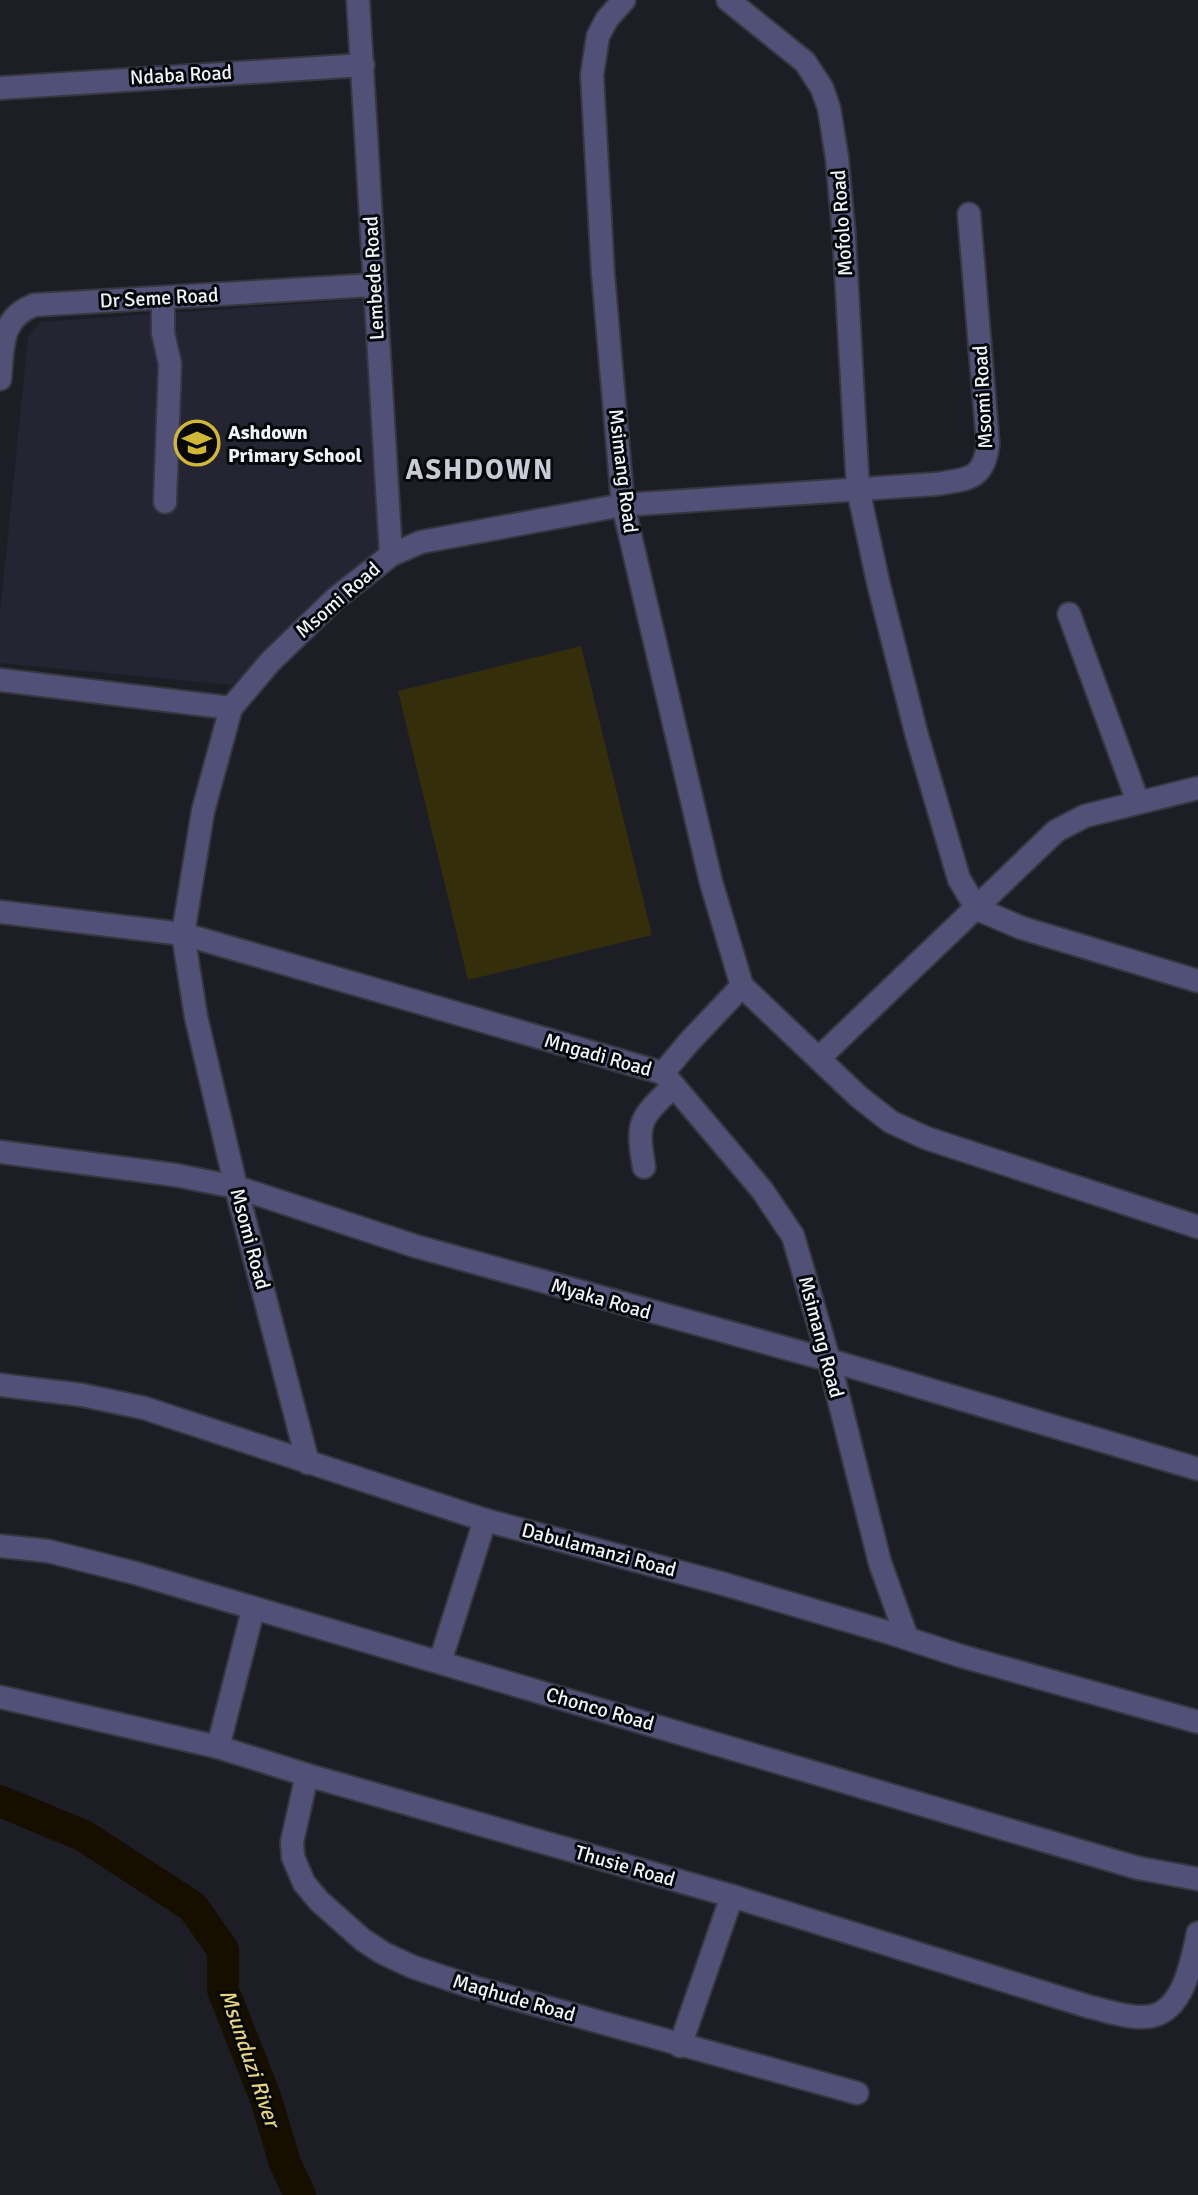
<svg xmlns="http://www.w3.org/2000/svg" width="1198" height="2195" font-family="Signika,sans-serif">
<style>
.built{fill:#242433}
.green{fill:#352e0b}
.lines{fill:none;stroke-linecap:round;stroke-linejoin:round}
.river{stroke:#160f00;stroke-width:32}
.minor-casing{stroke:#37373f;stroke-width:26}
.minor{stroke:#515076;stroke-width:22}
.labels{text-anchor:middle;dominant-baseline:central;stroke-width:6;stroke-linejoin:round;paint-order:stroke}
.street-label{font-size:20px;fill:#f2f3fa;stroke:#07080b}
.poi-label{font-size:20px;font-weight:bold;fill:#f2f3fa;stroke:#07080b;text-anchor:start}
.water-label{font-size:22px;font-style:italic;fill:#e5d37e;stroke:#07080b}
.district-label{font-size:28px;font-weight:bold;letter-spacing:2px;fill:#cacad7;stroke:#07080b}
</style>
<rect width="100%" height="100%" fill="#1d1d26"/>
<polygon class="built" points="367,299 385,550 308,607 232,685 0,663 0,614 28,336 40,322"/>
<polygon class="green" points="581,646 652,935 468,980 398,691"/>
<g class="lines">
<polyline class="river" points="0,1801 84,1836 193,1907 223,1950 223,1990 266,2099 285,2163 300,2195"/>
<g class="minor-casing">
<g id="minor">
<polyline points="358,0 391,555"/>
<polyline points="624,0 607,19 598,36 592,75 603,274 623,505 711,882 742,986 859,1097 891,1122 926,1138 1198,1227"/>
<polyline points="728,0 805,62 822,88 829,108 837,158 844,235 858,489 879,586 917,736 959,879 977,909"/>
<polyline points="0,88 363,65"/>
<polyline points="163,298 163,333 170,364 165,502"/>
<path d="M0 379C3 347 0 318 34 305L373 285"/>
<polyline points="1069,614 1138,802"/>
<polyline points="0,680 231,708"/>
<polyline points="977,909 1022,928 1198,981"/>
<polyline points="0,912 183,934 663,1073"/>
<polyline points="819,1058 1056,831 1085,816 1198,788"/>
<polyline points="663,1073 762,1190 793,1236 829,1360 880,1563 907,1638"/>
<polyline points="663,1073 689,1042 742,986"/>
<polyline points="0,1152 175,1175 236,1187 415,1246 829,1360 1198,1469"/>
<path d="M644 1167C636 1121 640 1118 674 1086"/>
<polyline points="0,1385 82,1395 144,1408 485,1520 724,1584 887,1632 961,1656 1198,1722"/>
<path d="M308 1463 236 1187 196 1017 183 934 203 811 231 708 270 662 336 598 391 555 421 542 623 505 936 484C968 479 984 480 988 444L969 214"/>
<polyline points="0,1546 48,1551 135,1573 1138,1868 1198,1879"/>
<polyline points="440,1662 485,1520"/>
<path d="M0 1697 218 1747 307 1775 732 1896 1090 2007C1109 2011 1132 2020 1152 2016 1184 2009 1192 1961 1198 1933"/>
<polyline points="218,1747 253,1610"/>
<polyline points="307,1775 292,1842 293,1857 304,1883 319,1901 363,1940 383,1953 413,1967 473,1987 857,2093"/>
<polyline points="680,2046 732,1896"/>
</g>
</g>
<use href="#minor" class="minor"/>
</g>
<defs>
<g id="school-ring" transform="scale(2.3)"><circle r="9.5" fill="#07080b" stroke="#d1b736" stroke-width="1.5"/><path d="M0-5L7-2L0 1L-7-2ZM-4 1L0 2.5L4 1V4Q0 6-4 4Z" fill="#d1b736"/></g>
</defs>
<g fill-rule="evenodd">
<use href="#school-ring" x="197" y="443"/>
</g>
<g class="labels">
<g class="street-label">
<text transform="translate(181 75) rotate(-3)">Ndaba Road</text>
<text transform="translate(842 223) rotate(-94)">Mofolo Road</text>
<text transform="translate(374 278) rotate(-93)">Lembede Road</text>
<text transform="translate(159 298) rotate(-3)">Dr Seme Road</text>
<text transform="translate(983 397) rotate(-93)">Msomi Road</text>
<text transform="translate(623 471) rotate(83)">Msimang Road</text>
<text transform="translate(338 600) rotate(-41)">Msomi Road</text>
<text transform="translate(598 1055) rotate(16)">Mngadi Road</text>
<text transform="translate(250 1239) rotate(75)">Msomi Road</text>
<text transform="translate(601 1299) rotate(16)">Myaka Road</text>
<text transform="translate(821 1337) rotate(75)">Msimang Road</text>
<text transform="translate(599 1550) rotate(15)">Dabulamanzi Road</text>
<text transform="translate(600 1709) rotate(16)">Chonco Road</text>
<text transform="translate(625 1866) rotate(16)">Thusie Road</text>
<text transform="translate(514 1998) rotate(16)">Maqhude Road</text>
</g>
<g class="poi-label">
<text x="228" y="432">Ashdown<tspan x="228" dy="23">Primary School</tspan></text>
</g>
<g class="water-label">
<text transform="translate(250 2058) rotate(71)">Msunduzi River</text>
</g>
<g class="district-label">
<text x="480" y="470">ASHDOWN</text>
</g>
</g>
</svg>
